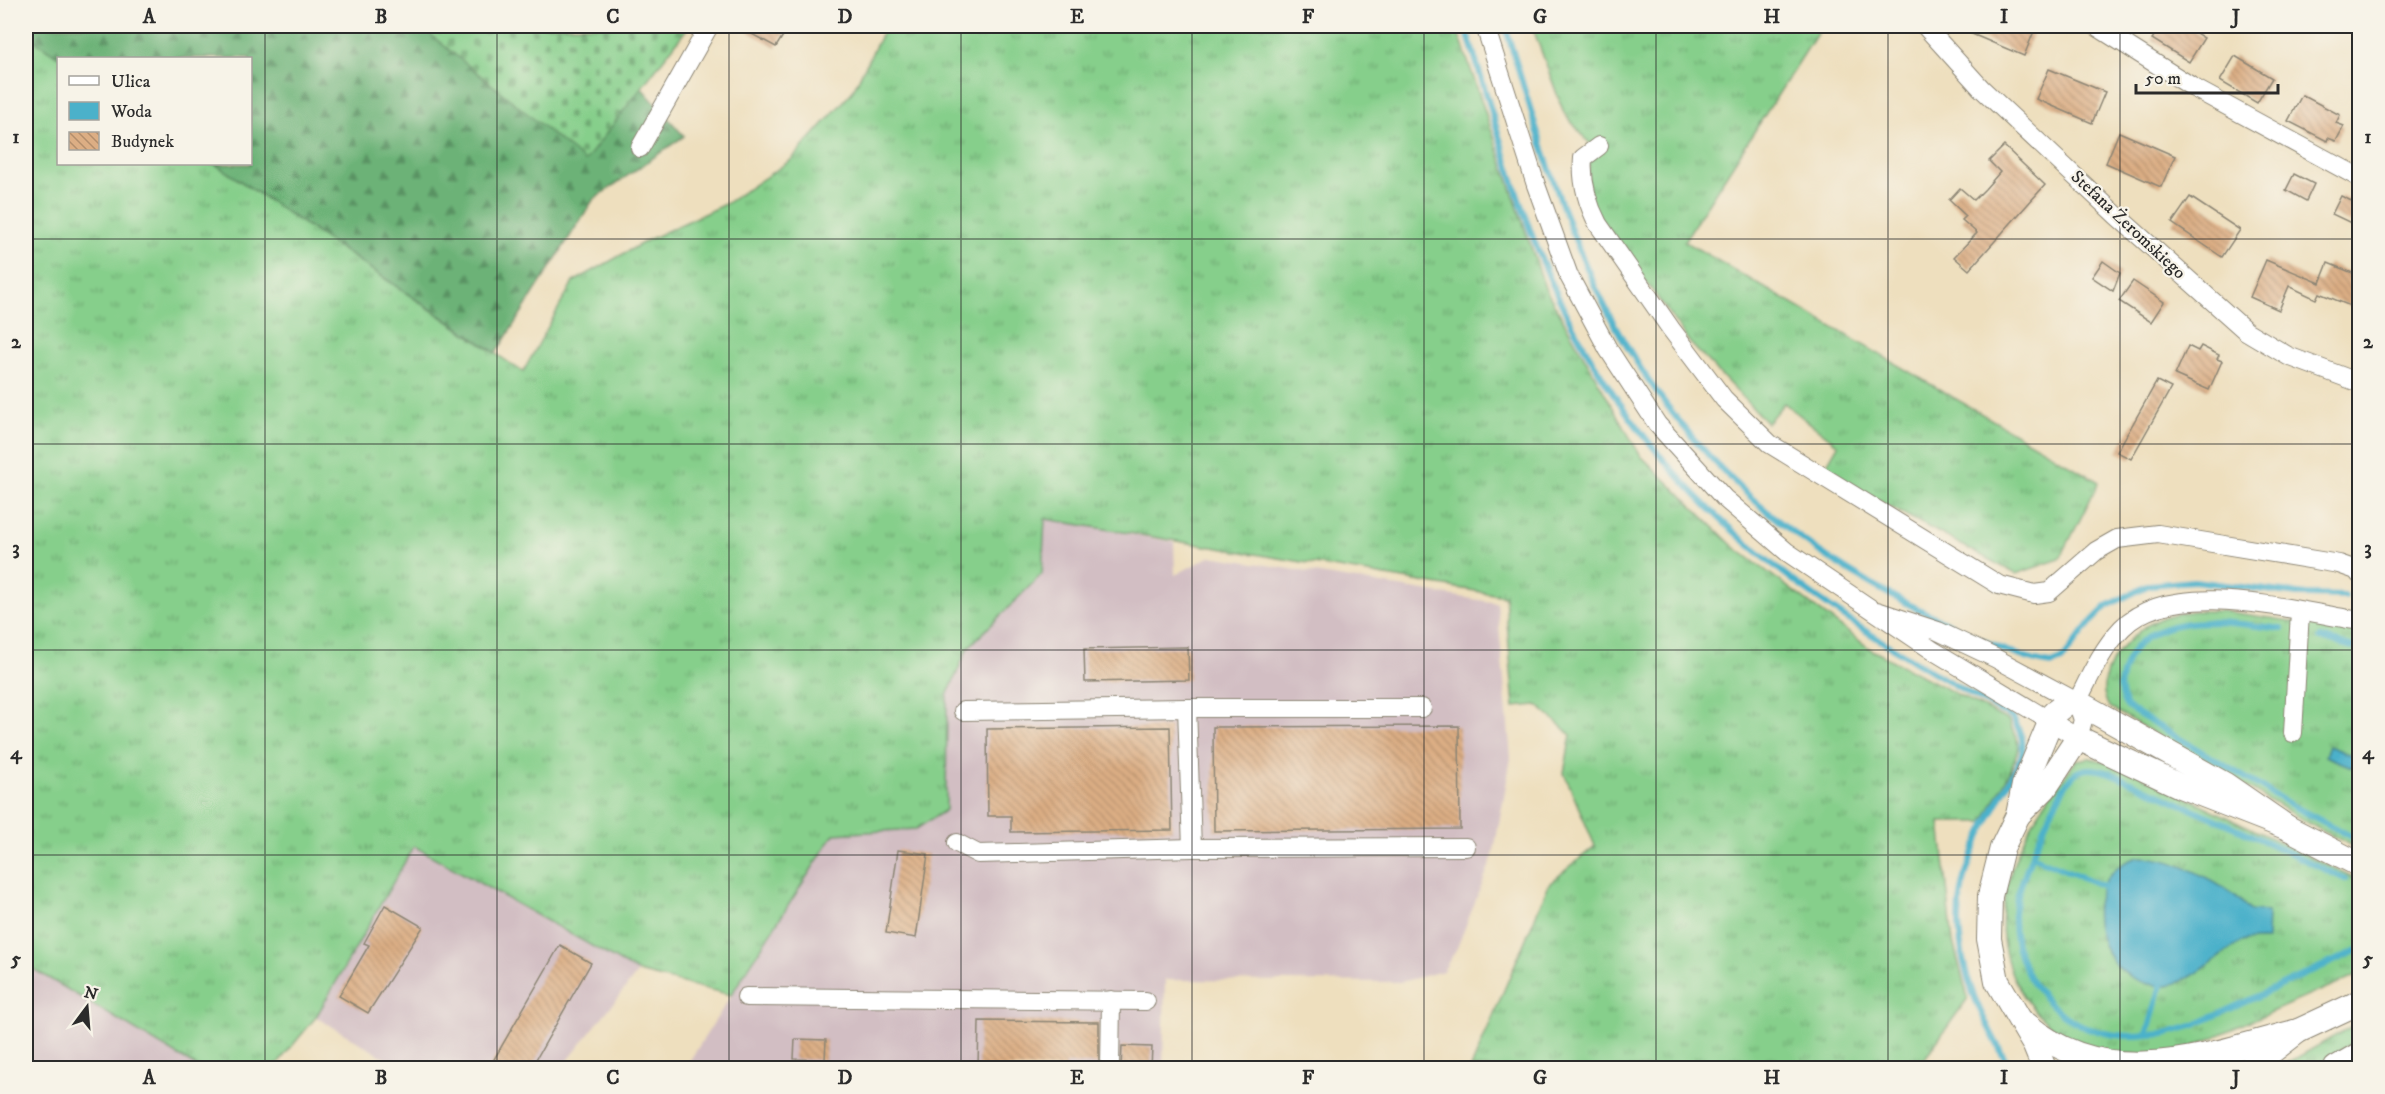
<svg xmlns="http://www.w3.org/2000/svg" width="2385" height="1094" font-family="'IM FELL DW Pica',serif">
<style>
.industrial{fill:#d2bec3}
.grass{fill:url(#grass-tufts);stroke:#587d5b;stroke-width:1.5}
.forest{fill:url(#forest-firs);stroke:#4c6e51;stroke-width:1.5}
.cemetery{fill:url(#cemetery-stones);stroke:#587d5b;stroke-width:1.5}
.water{fill:#4bb1ca;stroke:#3b6e7a;stroke-width:1.5}
.lines{fill:none;stroke-linecap:round;stroke-linejoin:round}
.stream{stroke:#4bb1ca;stroke-width:6}
.building{fill:url(#building-back-hatch)}
.minor-casing{stroke:#8c8574;stroke-width:20}
.major-casing{stroke:#8c8574;stroke-width:26}
.minor{stroke:#fff;stroke-width:18}
.major{stroke:#fff;stroke-width:24}
.grid{fill:none;stroke:#2b2b2b;stroke-width:1.5;stroke-opacity:0.55}
.labels{text-anchor:middle;dominant-baseline:central;stroke-width:4.5;stroke-linejoin:round;paint-order:stroke}
.street-label{font-size:18px;fill:#2b2b2b;stroke:#f7f3e8}
.neatline{fill:none;stroke:#2b2b2b;stroke-width:2}
.grid-label{font-size:20px;text-anchor:middle;font-weight:bold;fill:#2b2b2b}
</style>
<defs>
<pattern id="grass-tufts" width="24" height="20" patternUnits="userSpaceOnUse" patternTransform="scale(1.5)"><rect width="24" height="20" fill="#86cf8b"/><path d="M3 7l-1-3M5 7V3M7 7l1-3M15 17l-1-3M17 17v-4M19 17l1-3" fill="none" stroke="#6ea872"/></pattern>
<pattern id="forest-firs" width="22" height="20" patternUnits="userSpaceOnUse" patternTransform="scale(1.5)"><rect width="22" height="20" fill="#6cb277"/><path d="M5 1l3.5 6h-7zM16 11l3.5 6h-7z" fill="#599162"/></pattern>
<pattern id="cemetery-stones" width="16" height="16" patternUnits="userSpaceOnUse" patternTransform="scale(1.5)"><rect width="16" height="16" fill="#86cf8b"/><path d="M2 7V4a2 2 0 0 1 4 0v3zM10 15v-3a2 2 0 0 1 4 0v3z" fill="#6ea872"/></pattern>
<pattern id="building-back-hatch" width="6" height="6" patternUnits="userSpaceOnUse" patternTransform="scale(1.5)"><rect width="6" height="6" fill="#dcae84"/><path d="M-1 5l2 2M0 0l6 6M5-1l2 2" fill="none" stroke="#b38e6c"/></pattern>
</defs>
<rect width="100%" height="100%" fill="#f7f3e8"/>
<filter id="ink" filterUnits="userSpaceOnUse"><feTurbulence type="fractalNoise" baseFrequency=".0167" numOctaves="2"/><feDisplacementMap in="SourceGraphic" scale="12" xChannelSelector="R" yChannelSelector="G"/><feConvolveMatrix kernelMatrix="1 2 1 2 8 2 1 2 1" color-interpolation-filters="sRGB"/></filter>
<filter id="wash" filterUnits="userSpaceOnUse"><feTurbulence type="fractalNoise" baseFrequency=".008" numOctaves="4" result="noise"/><feDisplacementMap in="SourceGraphic" scale="24" xChannelSelector="R" yChannelSelector="G"/><feGaussianBlur stdDeviation="1.35" result="paint"/><feColorMatrix in="noise" values="0 0 0 0 0 0 0 0 0 0 0 0 0 0 0 0 0 1.4 0 .05"/><feComposite in="paint" operator="in"/></filter>
<g filter="url(#wash)">
<rect width="100%" height="100%" fill="#eedfbe"/>
<g class="industrial">
<polygon points="1045,519 1174,542 1175,575 1211,556 1497,603 1511,758 1493,856 1457,948 1443,971 1401,982 1165,980 1163,1068 685,1068 834,834 916,829 946,810 947,696 967,649 1042,574"/>
<polygon points="414,846 638,972 562,1068 402,1068 316,1017"/>
<polygon points="29,967 199,1068 26,1068 26,970"/>
</g>
<g class="grass">
<polygon points="886,26 1456,26 1545,288 1640,455 1733,546 1872,650 2009,721 2019,746 2010,772 1983,822 1940,822 1953,942 1968,998 1918,1068 1471,1068 1549,884 1595,846 1564,773 1571,735 1537,705 1514,707 1505,596 1045,519 1042,574 967,649 947,696 946,810 916,829 834,834 731,995 638,972 414,846 316,1017 274,1068 199,1068 30,967 26,970 26,35 60,58 58,164 215,164 523,372 573,282 648,240 727,203 791,160 852,92"/>
<polygon points="1532,26 1822,26 1684,241 2099,482 2060,559 2016,574 1823,471 1838,445 1784,403 1767,423 1690,343 1586,198 1591,145 1564,113"/>
<path d="M2194 611H2222L2359 631V849L2317 828 2109 707C2090 674 2130 633 2157 620 2169 614 2181 613 2194 611Z"/>
<path d="M2090 758 2121 766 2359 880V974C2318 992 2276 1010 2234 1028 2216 1036 2195 1048 2175 1052 2160 1054 2117 1056 2103 1052 2026 1028 1989 963 2007 886 2018 838 2047 798 2077 760Z"/>
<polygon points="2359,1022 2359,1039 2311,1068 2279,1068"/>
</g>
<polygon class="forest" points="29,26 587,26 684,136 593,200 496,353 215,164 250,164 250,58 60,58 26,35"/>
<polygon class="cemetery" points="420,26 689,26 585,161"/>
<g class="water">
<polygon points="2329,746 2359,758 2359,770 2325,756"/>
<path d="M2140 857C2172 857 2208 877 2234 895 2241 899 2244 907 2251 911L2268 912 2267 940C2259 940 2246 939 2240 943 2213 958 2189 989 2155 985 2088 977 2073 872 2140 857Z"/>
</g>
<g class="lines">
<g class="stream">
<path d="M1465 26C1497 123 1521 226 1568 317 1672 517 1823 612 2013 718 2020 731 2026 743 2021 757 2016 771 2007 785 2000 798 1979 836 1958 878 1959 923 1961 982 1983 1018 2010 1068"/>
<path d="M1505 26C1529 103 1551 182 1582 257 1648 415 1762 532 1914 607 1948 623 2017 661 2052 664L2062 660 2092 621 2107 606 2149 585 2194 581 2306 595 2345 596"/>
<path d="M2282 629C2232 623 2144 605 2124 669 2119 684 2118 695 2128 708L2293 806 2360 841"/>
<polyline points="2320,638 2360,649"/>
<polyline points="2032,856 2103,886"/>
<path d="M2161 985 2147 1035C2074 1044 2012 989 2014 914 2015 890 2057 787 2076 773 2086 766 2099 769 2110 773L2241 830 2345 879"/>
<polyline points="2147,1035 2165,1034 2195,1025 2360,949"/>
</g>
</g>
<g id="blocks">
<g class="building">
<polygon points="737,26 789,26 776,47"/>
<polygon points="1953,26 2036,26 2024,56"/>
<polygon points="2161,26 2185,26 2204,38 2189,62 2152,39"/>
<polygon points="2235,56 2272,78 2257,103 2220,81"/>
<polygon points="2049,69 2105,92 2092,123 2036,99"/>
<polygon points="2302,95 2340,115 2336,123 2344,126 2336,141 2328,138 2327,141 2288,121"/>
<polygon points="2119,132 2175,156 2161,187 2106,163"/>
<polygon points="2004,146 2045,185 1969,270 1954,257 1977,233 1962,220 1966,216 1949,200 1960,188 1974,200 1985,189 2000,172 1989,161"/>
<polygon points="2294,174 2314,184 2306,201 2286,190"/>
<polygon points="2341,196 2360,205 2353,224 2332,214"/>
<polygon points="2190,197 2240,230 2222,257 2172,223"/>
<polygon points="2266,260 2320,283 2328,263 2360,276 2360,310 2319,293 2316,299 2289,286 2279,310 2250,297"/>
<polygon points="2103,261 2120,273 2113,291 2092,277"/>
<polygon points="2133,281 2164,302 2151,322 2119,301"/>
<polygon points="2188,346 2198,351 2201,346 2219,355 2217,359 2222,361 2209,390 2175,375"/>
<polygon points="2157,381 2171,388 2131,459 2117,452"/>
<polygon points="1188,647 1189,680 1085,682 1084,649"/>
<polygon points="1459,726 1460,829 1214,831 1213,727"/>
<polygon points="1170,727 1172,830 1011,832 1011,816 988,816 987,729"/>
<polygon points="898,850 928,854 916,938 886,933"/>
<polygon points="385,905 423,927 368,1013 339,996 369,945 364,943"/>
<polygon points="560,945 591,963 531,1068 489,1068"/>
<polygon points="979,1021 1099,1022 1099,1064 1066,1064 1066,1068 978,1068"/>
<polygon points="795,1039 826,1040 825,1060 794,1059"/>
<polygon points="1122,1046 1152,1047 1151,1068 1121,1068"/>
</g>
</g>
</g>
<g filter="url(#ink)">
<use href="#blocks" fill-opacity="0" stroke="#8c8574" stroke-width="1.5"/>
<g class="lines">
<g class="minor-casing">
<g id="minor">
<polyline points="1485,26 1536,185 1569,276 1608,349 1657,424 1724,498 1787,552 1932,650 2078,738 2083,720 2077,702 1995,658 1938,631 1877,611"/>
<polyline points="1925,26 1981,88 2116,215 2246,331 2288,356 2360,383"/>
<polyline points="2096,26 2194,88 2360,178"/>
<path d="M1599 146 1583 158C1581 182 1587 203 1598 224L1671 329 1724 399 1770 444 1999 585 2034 594 2049 592 2096 551 2117 539 2158 534 2339 564 2356 570 2360 575"/>
<polyline points="640,148 709,26"/>
<path d="M2077 702C2090 676 2102 649 2122 628 2172 576 2295 611 2360 621"/>
<polyline points="1187,708 1422,708"/>
<polyline points="963,711 1187,708 1192,848"/>
<polyline points="2293,733 2300,612"/>
<polyline points="957,843 978,854 1192,848 1466,847"/>
<polyline points="746,997 1146,1001"/>
<polyline points="1110,1068 1111,1000"/>
</g>
</g>
<g class="major-casing">
<g id="major">
<polyline points="2018,815 2045,788 2078,738 2180,786 2288,828 2360,865"/>
<path d="M2026 1024C2107 1094 2207 1055 2298 1031"/>
<polyline points="2044,1068 2035,1046 1997,981 1989,939 1990,896 2002,848 2018,815 2024,785 2054,713 2067,703 2077,702 2224,784 2288,828"/>
<polyline points="2250,1068 2298,1031 2360,1002"/>
<polyline points="2336,1068 2360,1054"/>
</g>
</g>
<use href="#minor" class="minor"/>
<use href="#major" class="major"/>
</g>
</g>
<path class="grid" d="M265 26V1068M497 26V1068M729 26V1068M961 26V1068M1192 26V1068M1424 26V1068M1656 26V1068M1888 26V1068M2120 26V1068M26 239H2360M26 444H2360M26 650H2360M26 855H2360"/>
<g class="labels">
<g class="street-label">
<text transform="translate(2128 225) rotate(43)">Stefana Żeromskiego</text>
</g>
</g>
<rect width="2385" height="1094" fill="none" stroke="#f7f3e8" stroke-width="66"/>
<rect x="57" y="57" width="195" height="108" fill="#f7f3e8" stroke="#a5a39c" stroke-width="1.5"/>
<rect x="69" y="76" width="30" height="9" fill="#ffffff" stroke="#a5a39c" stroke-width="1.5"/>
<text x="111" y="87" font-size="18" fill="#2b2b2b">Ulica</text>
<rect x="69" y="102" width="30" height="18" fill="#4bb1ca" stroke="#a5a39c" stroke-width="1.5"/>
<text x="111" y="117" font-size="18" fill="#2b2b2b">Woda</text>
<rect x="69" y="132" width="30" height="18" fill="url(#building-back-hatch)" stroke="#a5a39c" stroke-width="1.5"/>
<text x="111" y="147" font-size="18" fill="#2b2b2b">Budynek</text>
<g transform="translate(87 1007) rotate(16)" stroke="#f7f3e8" stroke-width="4.5" paint-order="stroke">
<path d="M0-4.5L10 22L0 15L-10 22Z" fill="#2b2b2b"/>
<text y="-9" font-size="16" font-weight="bold" text-anchor="middle" fill="#2b2b2b">N</text>
</g>
<path d="M2136 84v9h142v-9" fill="none" stroke="#2b2b2b" stroke-width="3"/>
<text x="2145" y="84" font-size="18" fill="#2b2b2b" stroke="#f7f3e8" stroke-width="4.5" paint-order="stroke">50 m</text>
<rect x="33" y="33" width="2319" height="1028" class="neatline"/>
<g class="grid-label">
<text x="149" y="23">A</text>
<text x="381" y="23">B</text>
<text x="613" y="23">C</text>
<text x="845" y="23">D</text>
<text x="1077" y="23">E</text>
<text x="1308" y="23">F</text>
<text x="1540" y="23">G</text>
<text x="1772" y="23">H</text>
<text x="2004" y="23">I</text>
<text x="2236" y="23">J</text>
<text x="16" y="143">1</text>
<text x="2368" y="143">1</text>
<text x="16" y="348">2</text>
<text x="2368" y="348">2</text>
<text x="16" y="554">3</text>
<text x="2368" y="554">3</text>
<text x="16" y="759">4</text>
<text x="2368" y="759">4</text>
<text x="16" y="965">5</text>
<text x="2368" y="965">5</text>
<text x="149" y="1084">A</text>
<text x="381" y="1084">B</text>
<text x="613" y="1084">C</text>
<text x="845" y="1084">D</text>
<text x="1077" y="1084">E</text>
<text x="1308" y="1084">F</text>
<text x="1540" y="1084">G</text>
<text x="1772" y="1084">H</text>
<text x="2004" y="1084">I</text>
<text x="2236" y="1084">J</text>
</g>
</svg>
